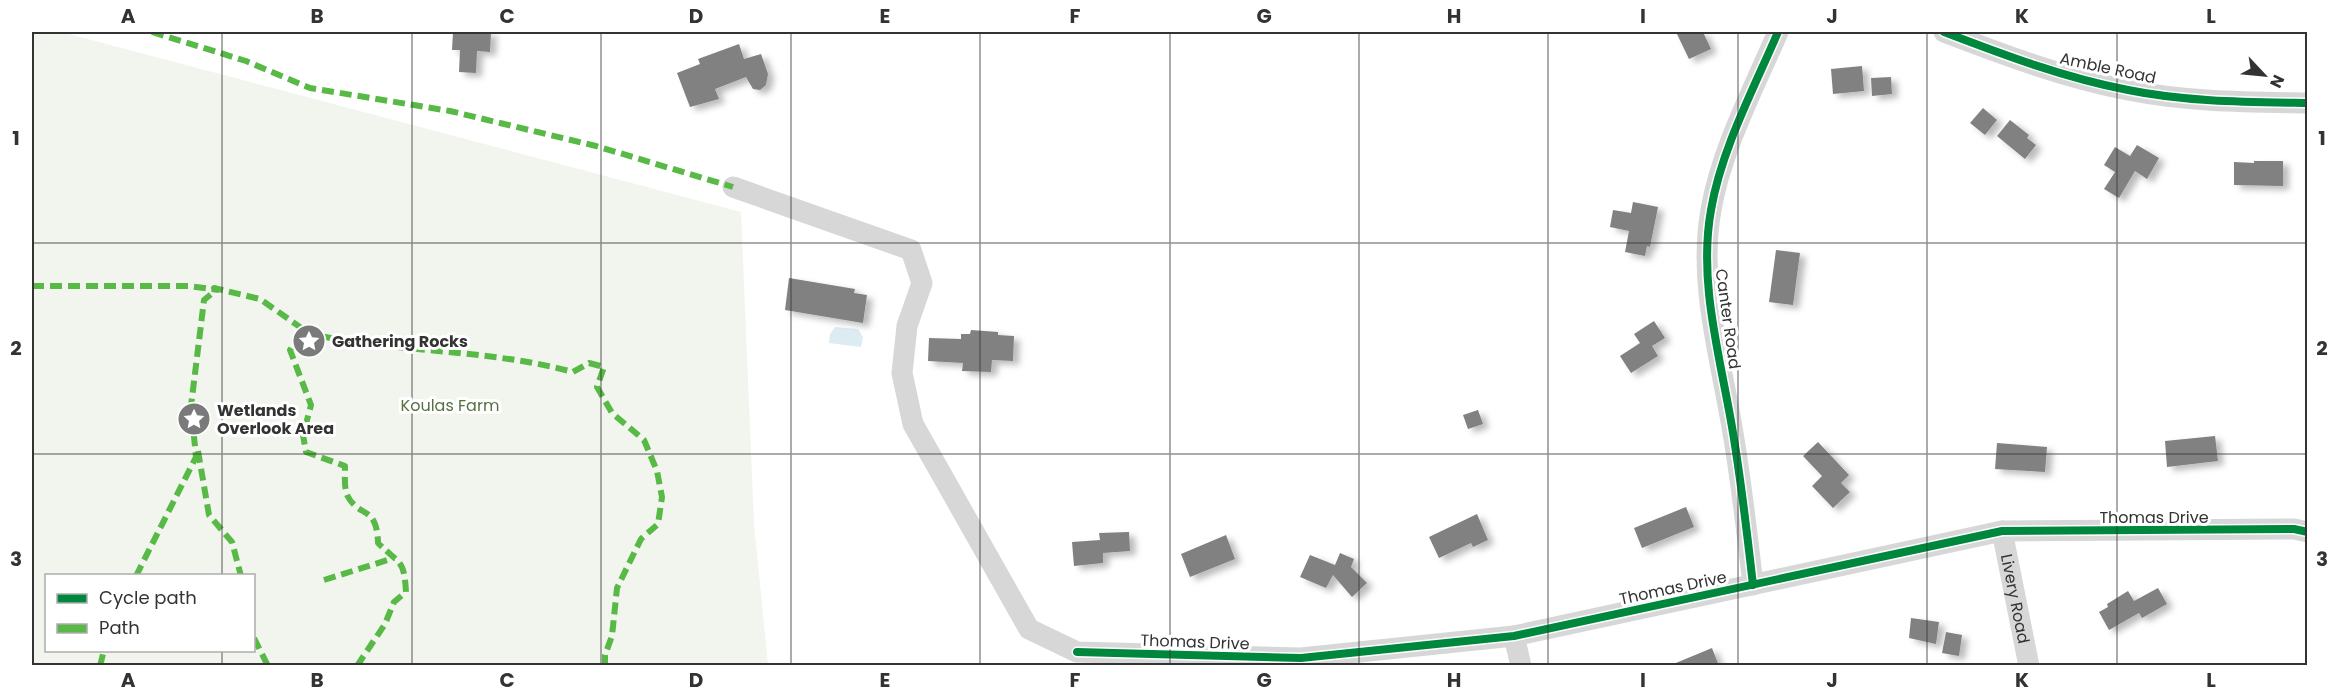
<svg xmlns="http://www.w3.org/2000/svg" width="2339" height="697" font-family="Poppins,sans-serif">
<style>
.green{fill:#f1f5ed;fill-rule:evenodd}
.water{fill:#ddebf3}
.building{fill:#818181;filter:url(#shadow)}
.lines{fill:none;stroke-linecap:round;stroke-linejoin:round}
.minor{stroke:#d7d7d7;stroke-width:21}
.quiet{stroke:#58b947;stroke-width:6;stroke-dasharray:12 6;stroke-linecap:butt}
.cycleway-casing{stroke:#fff;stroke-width:11}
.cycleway{stroke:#00873e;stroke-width:8}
.grid{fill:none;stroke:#333;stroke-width:1.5;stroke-opacity:0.55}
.labels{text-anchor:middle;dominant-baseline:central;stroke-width:6;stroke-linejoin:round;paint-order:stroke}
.street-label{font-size:16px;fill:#333;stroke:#fff}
.poi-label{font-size:16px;font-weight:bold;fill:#333;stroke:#fff;text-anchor:start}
.park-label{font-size:16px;fill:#56703f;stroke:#fff}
.neatline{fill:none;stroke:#333;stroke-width:2}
.grid-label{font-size:20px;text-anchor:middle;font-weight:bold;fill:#333}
</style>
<defs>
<filter id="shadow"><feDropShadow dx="6" dy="4" stdDeviation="3" flood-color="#0004"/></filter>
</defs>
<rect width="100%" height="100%" fill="#fff"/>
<path class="green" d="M32 32H61L741 212 754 524 768 665H32ZM46 576H254V650H46Z"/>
<polygon class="water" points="835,327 858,329 863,337 861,347 829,343 830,334"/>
<g class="building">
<polygon points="453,32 491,32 490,52 477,51 476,73 459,72 460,50 452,50"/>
<polygon points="1676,32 1703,32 1711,49 1689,59"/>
<polygon points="739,44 744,59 761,54 768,74 766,85 760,90 753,89 746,77 715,89 719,99 690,107 677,73 700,64 698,59"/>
<polygon points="1862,66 1864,91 1833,94 1831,69"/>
<polygon points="1891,77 1892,94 1872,96 1871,78"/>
<polygon points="1983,108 1997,120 1985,135 1970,123"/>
<polygon points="2010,120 2029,135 2027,138 2036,145 2025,159 1997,136"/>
<polygon points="2137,145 2159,158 2147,179 2135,171 2119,198 2104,189 2115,172 2104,165 2115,147 2130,156"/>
<polygon points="2254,161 2283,161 2283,186 2234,185 2234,162 2254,163"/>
<polygon points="1633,202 1658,207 1650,247 1647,246 1645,256 1625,252 1629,231 1610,227 1613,210 1631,213"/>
<polygon points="1776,250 1800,253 1793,305 1769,302"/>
<polygon points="789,278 855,289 854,293 867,295 863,323 785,310"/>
<polygon points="1654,321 1665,338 1652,346 1658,356 1631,373 1620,356 1640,343 1634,334"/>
<polygon points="971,330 998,332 998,335 1014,336 1013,361 992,360 991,372 962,371 963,363 928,361 929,338 961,339 961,334 970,334"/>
<polygon points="1478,410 1483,424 1468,429 1463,415"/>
<polygon points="2215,436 2218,461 2167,467 2165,441"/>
<polygon points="1818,442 1849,475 1841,483 1850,492 1833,508 1812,486 1822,476 1803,456"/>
<polygon points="1997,443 2047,447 2045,472 1995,469"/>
<polygon points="1686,507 1694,527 1642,548 1634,528"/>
<polygon points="1477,514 1488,540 1473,547 1471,543 1439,558 1429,537"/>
<polygon points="1129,532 1130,551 1103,553 1103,563 1074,566 1072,542 1100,540 1099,533"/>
<polygon points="1226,535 1235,559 1190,577 1181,554"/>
<polygon points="1340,553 1354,559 1351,567 1367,583 1352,597 1333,575 1326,588 1300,577 1310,555 1335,565"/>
<polygon points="2158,588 2167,604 2142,618 2139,613 2109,630 2099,612 2108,607 2107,604 2128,591 2134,601"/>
<polygon points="1911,618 1939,622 1936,644 1909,638"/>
<polygon points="1946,632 1962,635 1959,656 1942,653"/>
<polygon points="1712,648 1719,666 1671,666 1671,665"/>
</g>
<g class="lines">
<g class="minor">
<path d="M1944 32C2004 55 2065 78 2128 90 2187 102 2248 102 2308 103"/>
<polyline points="733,187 911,250 922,283 907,326 902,373 913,424 1029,629 1077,652 1301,658 1514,636 2002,531 2294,529 2308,532"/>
<path id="s1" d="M2002 531 2029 666"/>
<path d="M1753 585C1747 532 1741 479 1732 427 1720 356 1698 282 1711 210 1721 150 1754 88 1778 32"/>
<polyline points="1514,636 1521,666"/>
</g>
<g class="quiet">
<polyline points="152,32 246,61 310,88 450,111 596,146 733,187"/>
<polyline points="32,286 189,286 219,290"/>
<polyline points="198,451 209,515 232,542 241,576"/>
<polyline points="136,576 196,457 191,406 204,300 215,291 214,288 260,299 307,332"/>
<polyline points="324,580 394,558"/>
<polyline points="254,638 268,666"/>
<polyline points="100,666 104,650"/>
<path d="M357 666 385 624 394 602 406 592C404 558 400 565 378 543 377 504 359 519 347 495 344 487 345 475 345 466L306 452 303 435 311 405 290 350 301 332C390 353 485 348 573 372L589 363 604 367 597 387 612 413 644 440 657 471 662 497 658 524 641 539 617 588 612 636 605 655V666"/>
</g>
<g class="cycleway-casing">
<g id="cycleway">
<path d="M1944 32C2004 55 2065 78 2128 90 2187 102 2248 102 2308 103"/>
<path d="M1753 585C1747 532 1741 479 1732 427 1720 356 1698 282 1711 210 1721 150 1754 88 1778 32"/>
<polyline points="1077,652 1301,658 1514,636 2002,531 2294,529 2308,532"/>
</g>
</g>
<use href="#cycleway" class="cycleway"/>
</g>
<path class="grid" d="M222 32V576M412 32V666M601 32V666M791 32V666M980 32V666M1170 32V666M1359 32V666M1548 32V666M1738 32V666M1927 32V666M2117 32V666M32 243H2308M32 454H2308M222 650V666"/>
<defs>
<g id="sight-disc" transform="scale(1.725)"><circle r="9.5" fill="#7a7a7a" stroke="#fff"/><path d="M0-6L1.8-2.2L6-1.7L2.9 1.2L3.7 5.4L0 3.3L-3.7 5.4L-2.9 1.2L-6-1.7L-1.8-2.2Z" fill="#fff"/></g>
</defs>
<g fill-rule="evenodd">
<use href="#sight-disc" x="309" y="341"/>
<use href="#sight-disc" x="194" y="419"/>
</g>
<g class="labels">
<g class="street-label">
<text transform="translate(2108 68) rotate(12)">Amble Road</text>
<text transform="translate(1728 319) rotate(82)">Canter Road</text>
<text x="2154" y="517">Thomas Drive</text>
<text transform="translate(1673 588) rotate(-12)">Thomas Drive</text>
<text stroke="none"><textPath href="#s1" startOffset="69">Livery Road</textPath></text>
<text transform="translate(1195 642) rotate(2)">Thomas Drive</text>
</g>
<g class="poi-label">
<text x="332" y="341">Gathering Rocks</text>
<text x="217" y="410">Wetlands<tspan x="217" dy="18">Overlook Area</tspan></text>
</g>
<g class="park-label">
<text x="450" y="405">Koulas Farm</text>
</g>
</g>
<rect width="2339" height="697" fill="none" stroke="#ffffff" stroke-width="66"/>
<rect x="45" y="574" width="210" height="78" fill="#ffffff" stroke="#adadad" stroke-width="1.5"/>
<rect x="57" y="594" width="30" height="9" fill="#00873e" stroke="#adadad" stroke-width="1.5"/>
<text x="99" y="604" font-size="18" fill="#333333">Cycle path</text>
<rect x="57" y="624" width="30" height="9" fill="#58b947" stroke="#adadad" stroke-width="1.5"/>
<text x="99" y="634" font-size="18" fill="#333333">Path</text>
<g transform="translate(2264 75) rotate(116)" stroke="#ffffff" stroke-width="4.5" paint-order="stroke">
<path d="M0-4.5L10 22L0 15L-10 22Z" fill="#333333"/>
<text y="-9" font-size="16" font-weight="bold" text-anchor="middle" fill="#333333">N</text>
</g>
<rect x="33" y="33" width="2273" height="631" class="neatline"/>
<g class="grid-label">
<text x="128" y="23">A</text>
<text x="317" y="23">B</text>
<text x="507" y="23">C</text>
<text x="696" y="23">D</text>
<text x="885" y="23">E</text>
<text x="1075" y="23">F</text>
<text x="1264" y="23">G</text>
<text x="1454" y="23">H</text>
<text x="1643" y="23">I</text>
<text x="1832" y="23">J</text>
<text x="2022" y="23">K</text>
<text x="2211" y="23">L</text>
<text x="16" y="145">1</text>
<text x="2322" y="145">1</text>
<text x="16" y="355">2</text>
<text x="2322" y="355">2</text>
<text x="16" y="566">3</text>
<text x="2322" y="566">3</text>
<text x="128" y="687">A</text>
<text x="317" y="687">B</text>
<text x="507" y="687">C</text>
<text x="696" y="687">D</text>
<text x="885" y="687">E</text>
<text x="1075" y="687">F</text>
<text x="1264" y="687">G</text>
<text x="1454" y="687">H</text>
<text x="1643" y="687">I</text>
<text x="1832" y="687">J</text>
<text x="2022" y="687">K</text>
<text x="2211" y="687">L</text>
</g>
</svg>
